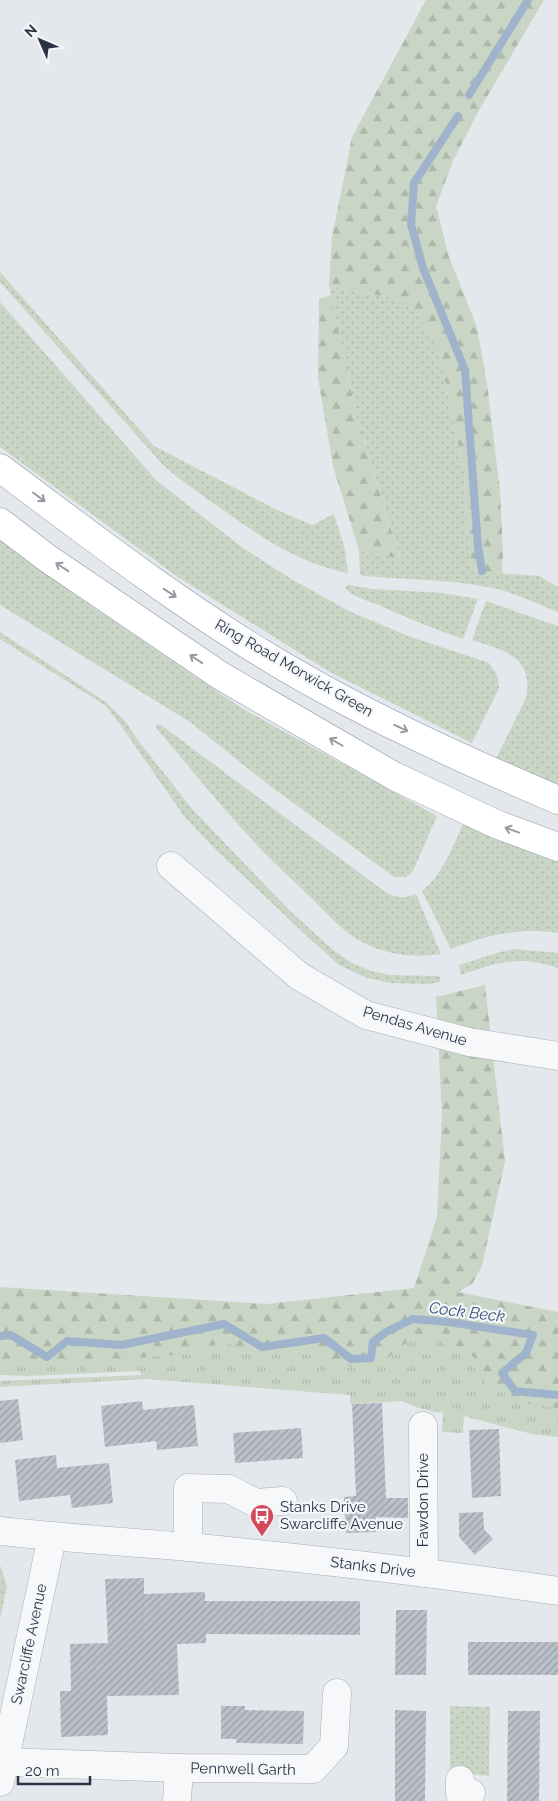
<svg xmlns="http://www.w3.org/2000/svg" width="558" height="1801" font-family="Raleway,sans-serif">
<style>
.grass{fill:url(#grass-dots)}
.forest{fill:url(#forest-firs)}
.park{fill:url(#park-tufts)}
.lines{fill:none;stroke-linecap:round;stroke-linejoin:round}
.stream{stroke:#9fb4cc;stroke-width:8}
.building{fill:url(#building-hatch)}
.minor-casing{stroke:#a9aeb7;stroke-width:29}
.highway-casing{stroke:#8b94a3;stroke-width:29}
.minor{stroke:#f7f8fa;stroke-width:28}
.highway{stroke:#fff;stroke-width:28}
.oneway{stroke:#959aa2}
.labels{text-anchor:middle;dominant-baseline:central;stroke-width:4.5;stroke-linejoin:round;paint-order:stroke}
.street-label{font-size:15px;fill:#2b3445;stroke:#f4f6f9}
.poi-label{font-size:15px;fill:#2b3445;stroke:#f4f6f9;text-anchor:start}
.water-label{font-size:16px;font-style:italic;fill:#34527a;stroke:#f4f6f9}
</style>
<defs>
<pattern id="grass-dots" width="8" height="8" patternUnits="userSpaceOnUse" patternTransform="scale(1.25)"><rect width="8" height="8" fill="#c9d6c5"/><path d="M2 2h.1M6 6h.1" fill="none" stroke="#adb8ab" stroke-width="1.8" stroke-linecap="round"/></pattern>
<pattern id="forest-firs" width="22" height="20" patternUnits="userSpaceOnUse" patternTransform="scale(1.25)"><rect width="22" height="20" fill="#c9d6c5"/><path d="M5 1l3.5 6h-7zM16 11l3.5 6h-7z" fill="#adb8ab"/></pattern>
<pattern id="park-tufts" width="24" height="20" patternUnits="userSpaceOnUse" patternTransform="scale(1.25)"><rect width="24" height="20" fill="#c9d6c5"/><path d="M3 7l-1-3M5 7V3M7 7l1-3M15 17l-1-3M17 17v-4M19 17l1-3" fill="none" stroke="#adb8ab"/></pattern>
<pattern id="building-hatch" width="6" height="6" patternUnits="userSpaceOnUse" patternTransform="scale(1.25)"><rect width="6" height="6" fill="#bbc0ca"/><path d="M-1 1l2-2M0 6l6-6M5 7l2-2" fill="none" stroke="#989da6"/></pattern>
</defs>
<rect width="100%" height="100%" fill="#e4e7ec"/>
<g class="grass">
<path d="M0 272 154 446 275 509 312 525 334 514 345 550 348 573C297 562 267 541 226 512 205 497 184 483 164 466L0 282Z"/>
<path d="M329 286 398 299 420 317 439 351 464 472 466 520 472 571 539 576 558 587V612C538 604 517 594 497 589 453 579 408 580 363 576L360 574 359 550 400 558 357 417Z"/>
<polygon points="0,302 157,481 243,548 293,580 349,611 408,636 489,663 497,675 499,688 472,743 330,672 178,577 0,447"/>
<polygon points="0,539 72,593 243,709 437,816 413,871 406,877 394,877 265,782 190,722 0,605"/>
<path d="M348 585 372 589 443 593 478 599 463 639C434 629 405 617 376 604 365 600 352 596 345 588Z"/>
<path d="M486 601 558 626V785L495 761 526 698C535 656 502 650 472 640Z"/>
<polygon points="0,632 107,703 126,722 137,739 193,810 287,908 333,950 352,963 371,971 390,975 437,976 440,977 440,982 429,984 391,983 367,978 339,965 310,939 216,850 184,816 119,723 106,706 0,639"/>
<path d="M157 724 161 725 384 891C395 898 404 899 416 894L441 954C413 958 389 955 364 943 343 933 326 912 309 896 291 878 272 862 255 843 220 806 189 766 156 728Z"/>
<path d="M464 822 558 860V933C520 927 487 935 451 949L422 891C443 874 453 846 464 822Z"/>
<path d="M515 949 558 953V968C519 955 498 962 461 975L459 965 500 952Z"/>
<polygon points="0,1565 7,1586 0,1619"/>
<polygon points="450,1706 490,1707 489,1776 450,1772"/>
</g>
<g class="forest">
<polygon points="426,0 544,0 478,112 453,161 436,206 449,257 477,327 487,384 500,490 503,553 502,573 472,571 466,520 464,472 439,351 420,317 398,299 329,286 332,237 352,137"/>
<polygon points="331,295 357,417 400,559 359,550 333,466 318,378 319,299"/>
<polygon points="485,985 505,1161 482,1266 472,1284 458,1292 558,1312 558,1411 141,1375 141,1371 62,1361 0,1361 0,1287 266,1304 414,1288 437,1217 442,1114 436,997"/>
</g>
<polygon class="park" points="420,1335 436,1336 451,1350 474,1357 485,1383 522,1402 535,1406 558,1408 558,1437 532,1434 464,1416 463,1433 442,1432 443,1411 439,1413 419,1408 401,1401 350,1404 350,1395 147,1379 0,1387 0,1381 141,1375 140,1371 28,1376 0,1375 0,1361 138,1358 170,1355 223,1343 259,1351 319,1351 345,1366 368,1366 388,1358 401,1346"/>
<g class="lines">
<g class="stream">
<polyline points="469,95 528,0"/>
<polyline points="458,116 414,183 411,224 423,268 465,370 478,547 482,571"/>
<polyline points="0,1336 11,1335 47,1357 67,1341 121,1345 224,1324 262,1347 324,1338 351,1359 371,1358 373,1342 386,1332 413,1319 448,1322 533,1335 526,1353 502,1373 515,1391 558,1395"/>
</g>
</g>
<g class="building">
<polygon points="18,1399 23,1440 0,1443 0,1401"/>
<polygon points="142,1401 143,1410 194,1405 198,1446 157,1450 156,1441 105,1447 101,1406"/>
<polygon points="382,1403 386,1498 408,1498 408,1518 376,1517 376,1532 346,1533 344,1497 356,1496 352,1404"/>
<polygon points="301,1428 303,1458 235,1463 233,1433"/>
<polygon points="499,1429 501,1496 472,1498 469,1430"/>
<polygon points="56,1455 57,1468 109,1463 113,1503 72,1508 70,1495 19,1501 15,1460"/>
<polygon points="483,1512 484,1529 493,1539 475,1555 459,1537 459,1513"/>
<polygon points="144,1578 144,1594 205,1592 205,1601 360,1601 360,1635 206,1634 206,1643 177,1644 179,1695 107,1696 108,1735 61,1737 60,1691 71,1691 70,1644 108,1643 105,1579"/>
<polygon points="396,1610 427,1610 426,1675 395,1675"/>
<rect x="468" y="1642" width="90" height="33"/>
<polygon points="221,1706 245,1706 245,1710 304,1711 303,1744 236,1743 236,1739 221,1739"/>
<polygon points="395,1710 426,1711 425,1801 395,1801"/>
<polygon points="508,1711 540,1711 539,1801 507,1801"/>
</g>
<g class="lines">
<g class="minor-casing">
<g id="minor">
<polyline points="171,866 299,976 366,1015 469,1042 558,1056"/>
<polyline points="423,1426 424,1573"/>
<path d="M0 1531C63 1538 126 1542 189 1547 312 1559 435 1573 558 1591"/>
<polyline points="188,1547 188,1488 229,1489 256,1503 283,1501"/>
<polyline points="5,1762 179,1768 313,1769 334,1746 337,1693"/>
<polyline points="460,1780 460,1794 471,1793"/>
<polyline points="0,1782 52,1537"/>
<polyline points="177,1801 179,1768"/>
</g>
</g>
<g class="highway-casing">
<g id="highway">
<path d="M0 468C86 532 171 598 263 654 356 711 457 757 558 800"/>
<polyline points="0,522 47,558 221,676 394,776 496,824 558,847"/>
</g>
</g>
<use href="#minor" class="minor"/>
<use href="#highway" class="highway"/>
</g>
<defs><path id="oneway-shaft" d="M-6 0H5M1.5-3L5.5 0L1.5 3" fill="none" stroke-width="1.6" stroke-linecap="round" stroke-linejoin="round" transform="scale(1.25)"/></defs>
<g class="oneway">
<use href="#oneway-shaft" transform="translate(39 497) rotate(37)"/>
<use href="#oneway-shaft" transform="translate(62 567) rotate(-146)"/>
<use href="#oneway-shaft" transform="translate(170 593) rotate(33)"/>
<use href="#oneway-shaft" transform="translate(196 659) rotate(-146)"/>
<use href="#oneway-shaft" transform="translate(401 728) rotate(25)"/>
<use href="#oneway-shaft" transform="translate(336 742) rotate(-150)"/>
<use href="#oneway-shaft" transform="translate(512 830) rotate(-160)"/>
</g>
<defs>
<g id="bus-pin" transform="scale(1.25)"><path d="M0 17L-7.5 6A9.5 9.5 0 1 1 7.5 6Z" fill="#d1495b" stroke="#f4f6f9"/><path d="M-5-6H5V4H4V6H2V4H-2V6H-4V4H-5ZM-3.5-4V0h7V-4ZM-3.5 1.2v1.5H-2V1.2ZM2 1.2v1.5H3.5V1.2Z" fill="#fff"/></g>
</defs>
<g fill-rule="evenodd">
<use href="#bus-pin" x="262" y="1516"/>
</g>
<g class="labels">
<g class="street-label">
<text transform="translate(294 668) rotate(30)">Ring Road Morwick Green</text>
<text transform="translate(415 1026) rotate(16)">Pendas Avenue</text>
<text transform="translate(423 1500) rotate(-90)">Fawdon Drive</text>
<text transform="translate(373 1567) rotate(7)">Stanks Drive</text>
<text transform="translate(29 1644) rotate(-78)">Swarcliffe Avenue</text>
<text transform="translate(243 1769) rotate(1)">Pennwell Garth</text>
</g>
<g class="poi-label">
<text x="280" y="1507">Stanks Drive<tspan x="280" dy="17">Swarcliffe Avenue</tspan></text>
</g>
<g class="water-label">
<text transform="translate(467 1312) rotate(7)">Cock Beck</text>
</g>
</g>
<g transform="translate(40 40) rotate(315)" stroke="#f4f6f9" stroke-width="4" paint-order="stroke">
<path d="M0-4L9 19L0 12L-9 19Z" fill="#2b3445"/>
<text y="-8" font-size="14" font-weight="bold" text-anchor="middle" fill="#2b3445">N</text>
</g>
<path d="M18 1776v8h72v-8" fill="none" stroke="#2b3445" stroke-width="2.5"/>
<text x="25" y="1776" font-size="15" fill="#2b3445" stroke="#f4f6f9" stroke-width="4" paint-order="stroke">20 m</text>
</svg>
